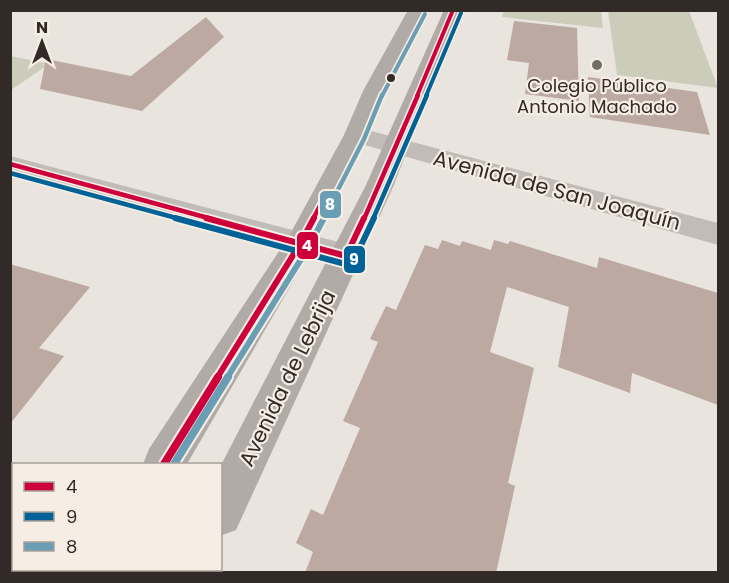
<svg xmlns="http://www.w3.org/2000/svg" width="729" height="583" font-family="Poppins,sans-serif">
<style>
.green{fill:#cbcdba}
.building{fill:#bba9a2}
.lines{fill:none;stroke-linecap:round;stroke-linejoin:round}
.minor{fill:#c2bcb8;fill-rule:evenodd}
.major{fill:#b1aba7;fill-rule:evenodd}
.bus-1-far3-casing{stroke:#f6eee5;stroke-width:7}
.bus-1-far2-casing{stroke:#f6eee5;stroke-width:8}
.bus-1-far1-casing{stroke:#f6eee5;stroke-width:10}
.bus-1-casing{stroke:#f6eee5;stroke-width:12}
.bus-2-far2-casing{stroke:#f6eee5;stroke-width:7}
.bus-2-far1-casing{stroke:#f6eee5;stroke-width:8}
.bus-2-casing{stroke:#f6eee5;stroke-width:10}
.bus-3-far3-casing{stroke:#f6eee5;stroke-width:7}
.bus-3-far2-casing{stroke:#f6eee5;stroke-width:8}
.bus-3-far1-casing{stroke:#f6eee5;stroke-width:10}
.bus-3-casing{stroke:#f6eee5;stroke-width:12}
.bus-1-far3{stroke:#ce003b;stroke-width:4}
.bus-1-far2{stroke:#ce003b;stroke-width:4.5}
.bus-1-far1{stroke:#ce003b;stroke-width:6}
.bus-1{stroke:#ce003b;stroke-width:8}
.bus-2-far2{stroke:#006297;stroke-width:4}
.bus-2-far1{stroke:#006297;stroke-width:4.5}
.bus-2{stroke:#006297;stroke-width:6}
.bus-3-far3{stroke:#699eb5;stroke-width:4}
.bus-3-far2{stroke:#699eb5;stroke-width:4.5}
.bus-3-far1{stroke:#699eb5;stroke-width:6}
.bus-3{stroke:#699eb5;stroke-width:8}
.poi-dot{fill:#726b67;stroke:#f6eee5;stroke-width:2}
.bus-dot{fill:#322a27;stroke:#f6eee5;stroke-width:2}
.labels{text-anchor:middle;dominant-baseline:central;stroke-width:4.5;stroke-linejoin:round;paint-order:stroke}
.far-poi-label{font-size:18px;fill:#322a27;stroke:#f6eee5}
.street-label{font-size:21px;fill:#322a27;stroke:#f6eee5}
.line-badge{stroke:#f6eee5;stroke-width:2}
.badge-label{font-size:16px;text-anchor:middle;font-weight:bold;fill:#fff}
</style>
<rect width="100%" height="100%" fill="#eae4de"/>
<g class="green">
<polygon points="504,10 601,11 603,28 502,17"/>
<polygon points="608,11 689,11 718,88 617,75"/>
<polygon points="11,56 49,64 11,90"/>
</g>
<g class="building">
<polygon points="206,17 224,37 142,111 40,89 46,59 131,76"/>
<polygon points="514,21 577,28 579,101 525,94 529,63 507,60"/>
<polygon points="588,77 697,92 710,135 590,117"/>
<polygon points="442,240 460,246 462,241 491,250 494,240 508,244 510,241 597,268 599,257 718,293 718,405 632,373 630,393 558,367 569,307 507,287 490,352 534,368 508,483 515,486 496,573 305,573 313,552 296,543 311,509 323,515 360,428 343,421 378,342 370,339 386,306 396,310 425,245 438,249"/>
<polygon points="10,264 90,287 39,348 64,356 10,424"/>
</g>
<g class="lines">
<g class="minor">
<polygon points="356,127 718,223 718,245 347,140 344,135 347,130"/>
<polygon points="10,156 346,244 357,248 362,256 357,264 346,268 10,173"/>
<polygon points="14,465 14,511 10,513 10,467"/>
</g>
<g class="major">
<polygon points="408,10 426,10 385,91 368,135 315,244 187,464 143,464 149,449 289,236 344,135 363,91"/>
<polygon points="444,10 462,10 393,187 236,530 220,536 220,467 365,187"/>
<polygon points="75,570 124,570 123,572 74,572"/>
<polygon points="169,570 218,570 217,572 168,572"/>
</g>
<g class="bus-1-far3-casing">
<polyline id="bus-1-far3" points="417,96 453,10"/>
</g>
<g class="bus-1-far2-casing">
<g id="bus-1-far2">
<polyline points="10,164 212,219"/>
<polyline points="313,219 324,198"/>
<polyline points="364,219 418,95"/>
</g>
</g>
<g class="bus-1-far1-casing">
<g id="bus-1-far1">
<polyline points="206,218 346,256 364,218"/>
<polyline points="217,378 300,244 314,218"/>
</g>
</g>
<g class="bus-1-casing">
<polyline id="bus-1" points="164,464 218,377"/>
</g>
<g class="bus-2-far2-casing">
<polyline id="bus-2-far2" points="426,96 461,13"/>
</g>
<g class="bus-2-far1-casing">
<g id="bus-2-far1">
<polyline points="10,173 180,219"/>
<polyline points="373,219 427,95"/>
</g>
</g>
<g class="bus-2-casing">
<polyline id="bus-2" points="175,218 349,265 354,260 374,218"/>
</g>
<g class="bus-3-far3-casing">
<polyline id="bus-3-far3" points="382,96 425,14"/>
</g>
<g class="bus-3-far2-casing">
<polyline id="bus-3-far2" points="323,219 364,139 382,95"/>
</g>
<g class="bus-3-far1-casing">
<polyline id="bus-3-far1" points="227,378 308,248 324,218"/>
</g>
<g class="bus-3-casing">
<polyline id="bus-3" points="174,464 228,377"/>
</g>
<use href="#bus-1-far3" class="bus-1-far3"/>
<use href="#bus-1-far2" class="bus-1-far2"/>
<use href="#bus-1-far1" class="bus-1-far1"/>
<use href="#bus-1" class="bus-1"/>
<use href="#bus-2-far2" class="bus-2-far2"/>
<use href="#bus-2-far1" class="bus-2-far1"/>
<use href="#bus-2" class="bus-2"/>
<use href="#bus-3-far3" class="bus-3-far3"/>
<use href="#bus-3-far2" class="bus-3-far2"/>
<use href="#bus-3-far1" class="bus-3-far1"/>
<use href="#bus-3" class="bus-3"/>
</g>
<circle class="poi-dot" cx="597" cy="65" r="6"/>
<circle class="bus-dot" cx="391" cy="78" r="5"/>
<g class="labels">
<g class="far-poi-label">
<text x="597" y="85">Colegio Público<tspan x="597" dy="21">Antonio Machado</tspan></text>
</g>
<g class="street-label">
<text transform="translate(557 190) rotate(15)">Avenida de San Joaquín</text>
<text transform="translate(287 378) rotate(-64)">Avenida de Lebrija</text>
</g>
</g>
<g class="line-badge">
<rect x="319" y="190" width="23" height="29" rx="6" fill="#699eb5"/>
<rect x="296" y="231" width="23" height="29" rx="6" fill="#ce003b"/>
<rect x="343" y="245" width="23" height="29" rx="6" fill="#006297"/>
</g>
<g class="badge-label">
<text x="330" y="210">8</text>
<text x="307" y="251">4</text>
<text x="354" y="265">9</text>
</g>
<rect width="729" height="583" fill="none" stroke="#322a27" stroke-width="24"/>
<rect x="12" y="463" width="210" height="108" fill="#f6eee5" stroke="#a8a099" stroke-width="1.5"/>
<rect x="24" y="482" width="30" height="9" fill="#ce003b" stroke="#a8a099" stroke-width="1.5"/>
<text x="66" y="493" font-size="18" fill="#322a27">4</text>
<rect x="24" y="512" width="30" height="9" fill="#006297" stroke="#a8a099" stroke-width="1.5"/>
<text x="66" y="523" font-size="18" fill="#322a27">9</text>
<rect x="24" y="542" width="30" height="9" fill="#699eb5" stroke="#a8a099" stroke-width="1.5"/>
<text x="66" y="553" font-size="18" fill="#322a27">8</text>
<g transform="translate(42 42)" stroke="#f6eee5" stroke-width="4.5" paint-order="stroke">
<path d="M0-4.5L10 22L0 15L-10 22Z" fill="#322a27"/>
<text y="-9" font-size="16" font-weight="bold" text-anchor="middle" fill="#322a27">N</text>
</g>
</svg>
